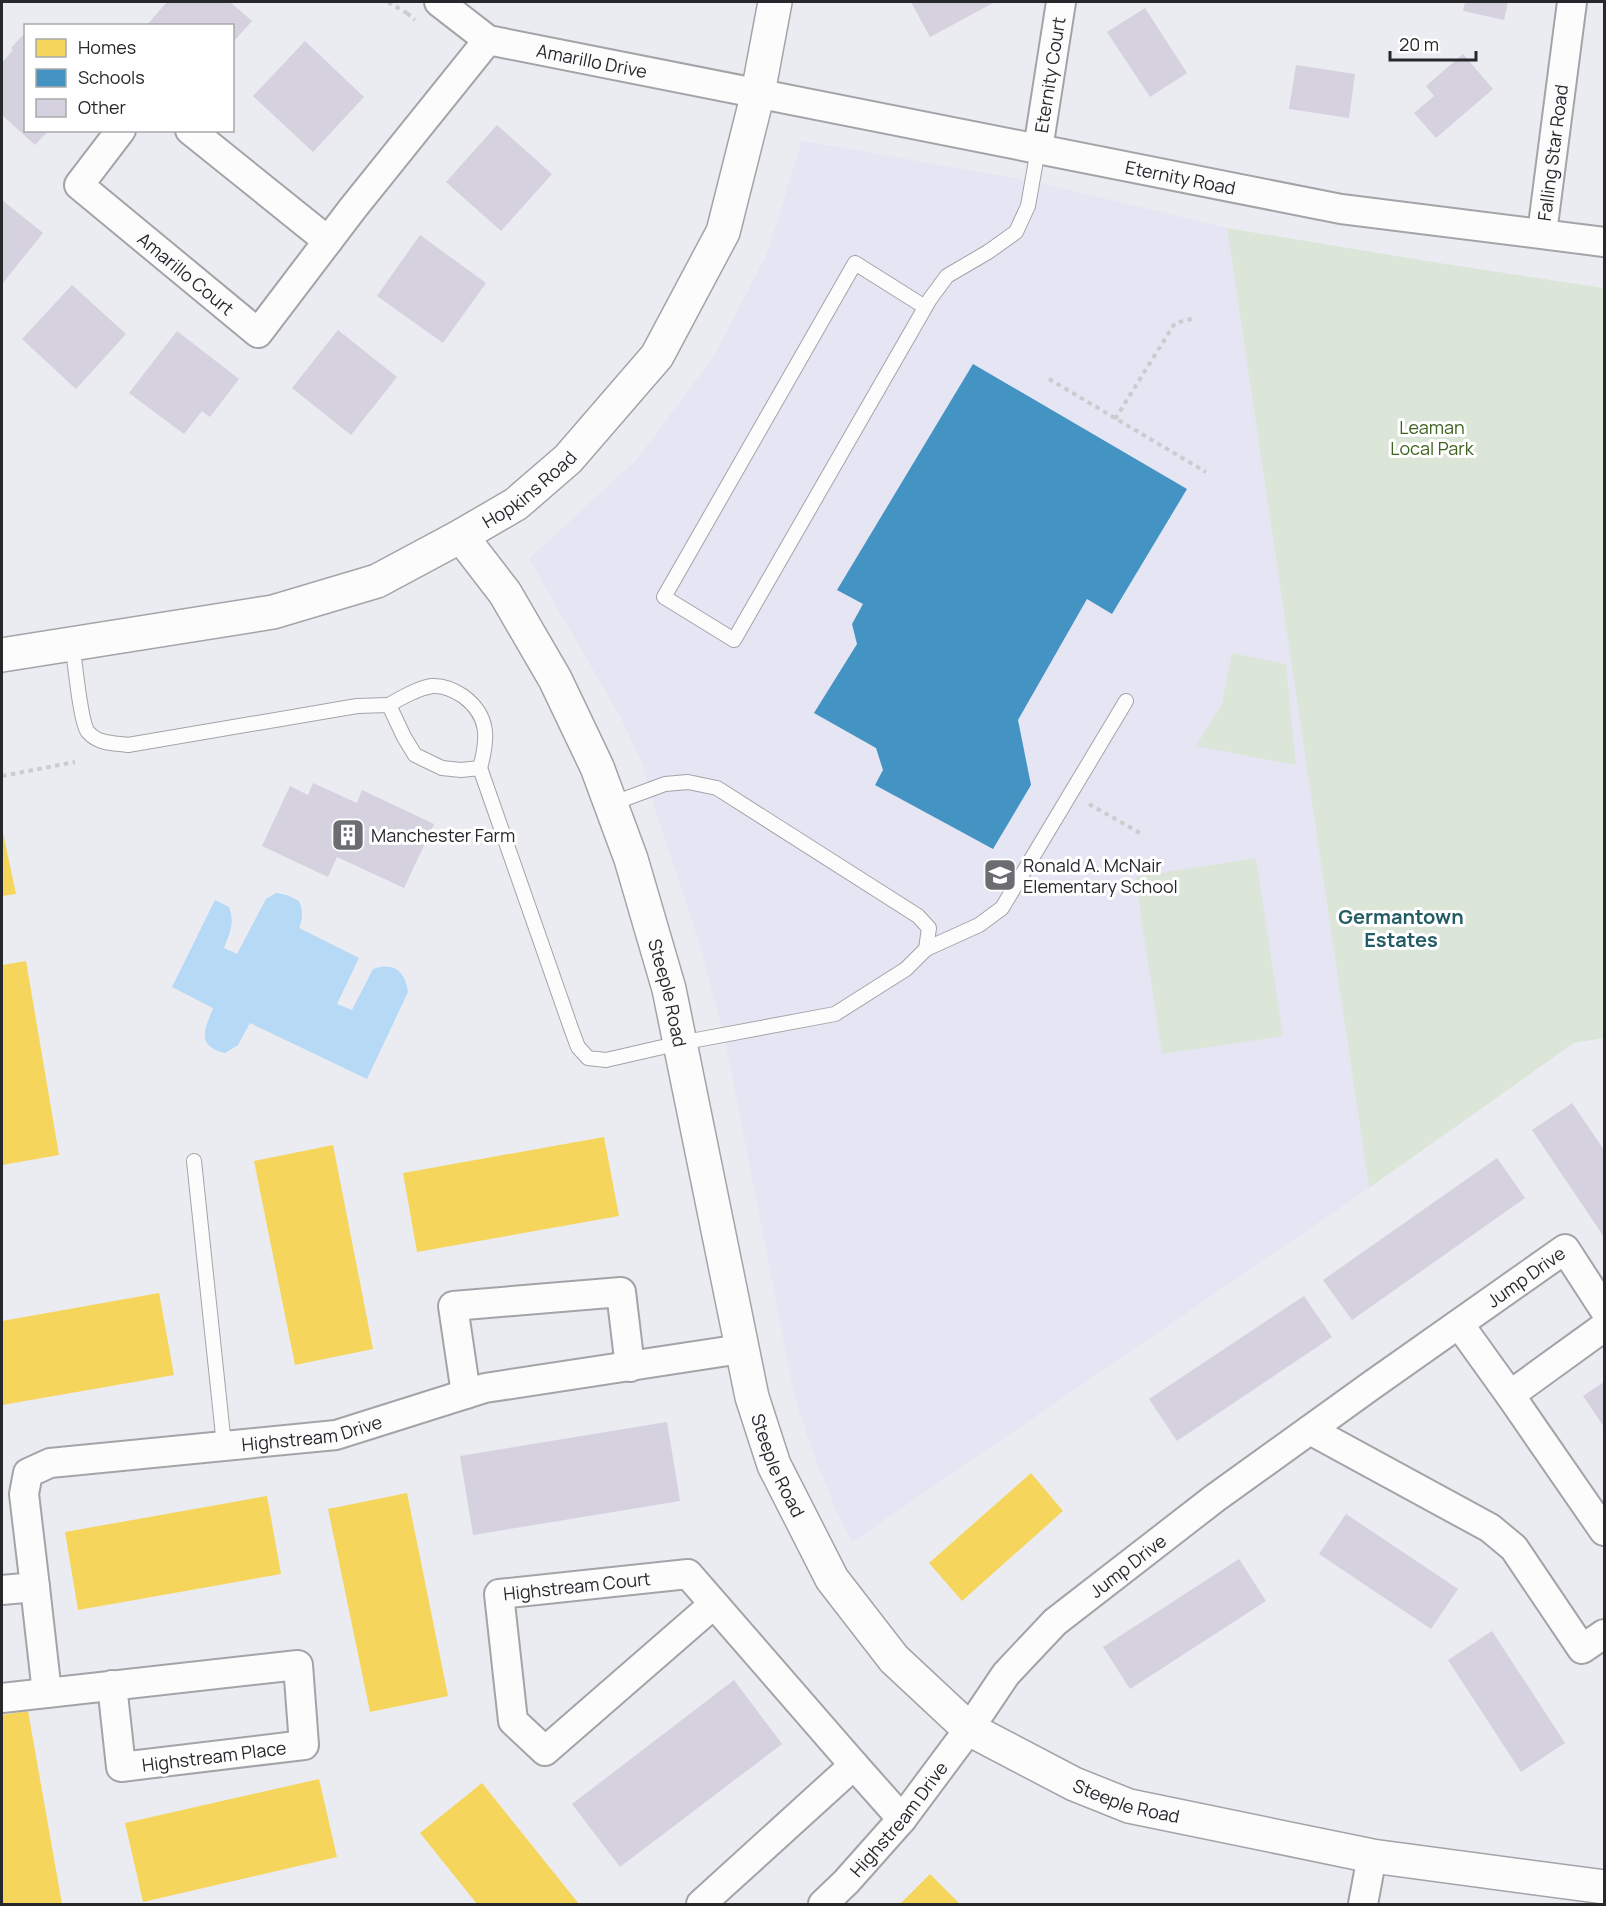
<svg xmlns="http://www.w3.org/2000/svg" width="1606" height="1906" font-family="Manrope,sans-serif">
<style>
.education{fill:#e5e5f4}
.green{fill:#dbe6d9}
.water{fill:#b6d9f6}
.homes{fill:#f6d55c}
.schools{fill:#4393c3}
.building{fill:#d5d1de}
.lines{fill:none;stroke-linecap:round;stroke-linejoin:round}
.service-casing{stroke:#a2a4a8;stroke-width:16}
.minor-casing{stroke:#a2a4a8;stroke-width:32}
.tertiary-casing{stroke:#a2a4a8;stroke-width:36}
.path{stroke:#cbccce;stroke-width:4;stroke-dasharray:4.5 4.5;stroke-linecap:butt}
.service{stroke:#fcfcfd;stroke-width:14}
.minor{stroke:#fcfcfd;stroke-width:28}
.tertiary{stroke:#fcfcfd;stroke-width:33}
.labels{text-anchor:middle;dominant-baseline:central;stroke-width:6;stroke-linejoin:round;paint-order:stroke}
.street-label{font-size:18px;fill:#26282c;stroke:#fff}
.park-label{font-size:18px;fill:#3d611e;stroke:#fff}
.poi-label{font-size:18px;fill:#26282c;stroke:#fff;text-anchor:start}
.neighbourhood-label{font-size:20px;font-weight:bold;fill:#235c64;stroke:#fff}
</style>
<rect width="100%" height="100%" fill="#eaecf2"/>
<polygon class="education" points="802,141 1032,181 1227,228 1369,1188 852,1542 837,1513 811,1447 795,1398 724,1035 697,936 657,815 642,763 621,718 529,559 637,459 714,356 767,254"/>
<g class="green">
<polygon points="1227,228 1439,263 1604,288 1604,1038 1574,1043 1369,1188"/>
<polygon points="1232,653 1286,664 1296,765 1196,746 1222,704"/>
<polygon points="1256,858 1283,1036 1162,1054 1135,877"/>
</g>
<path class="water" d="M276 893 287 895 299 901C303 911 303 918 299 928L359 958 337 1004 352 1010 373 969C393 962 405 970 408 992L367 1079 250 1023 238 1045 225 1053C195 1045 205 1030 213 1008L172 987 215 900 229 907C235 924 230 932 224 948L237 954 266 899Z"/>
<g class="homes">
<polygon points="2,828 16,894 2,896"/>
<polygon points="26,961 59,1155 2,1165 2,965"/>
<polygon points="604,1137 619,1216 417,1252 403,1173"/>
<polygon points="333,1145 373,1349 295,1365 254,1161"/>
<polygon points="159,1293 174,1375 2,1405 2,1321"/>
<polygon points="1031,1473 1063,1511 962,1601 929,1563"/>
<polygon points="407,1493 448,1696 370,1712 328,1509"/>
<polygon points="267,1496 281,1574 78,1610 65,1532"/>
<polygon points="28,1711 62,1904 2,1904 2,1715"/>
<polygon points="319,1779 337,1857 143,1902 125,1823"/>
<polygon points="482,1783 579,1904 477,1904 420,1833"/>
<polygon points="930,1874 960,1904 900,1904"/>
</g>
<polygon class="schools" points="973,364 1187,489 1112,614 1087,599 1018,720 1031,785 993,849 875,785 883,770 876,748 814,713 857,644 852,624 863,604 837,590"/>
<g class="building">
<polygon points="167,2 230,2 252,21 232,43 232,26 146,26"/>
<polygon points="911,2 995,2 930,37"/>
<polygon points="1465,2 1508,2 1504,20 1463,11"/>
<polygon points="1145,8 1187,73 1150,97 1107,32"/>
<polygon points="24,34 26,35 26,130 49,130 35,145 2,115 2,63 13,50 11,48"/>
<polygon points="305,41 364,97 313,152 253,96"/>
<polygon points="1463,54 1493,89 1436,138 1414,113 1434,96 1426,86"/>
<polygon points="1296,65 1355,74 1349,118 1289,109"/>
<polygon points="497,125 552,174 501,231 446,182"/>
<polygon points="2,200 43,233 2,284"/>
<polygon points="420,235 486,283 443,343 377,296"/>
<polygon points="72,285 126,334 76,389 22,339"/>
<polygon points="338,330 397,377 351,435 292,388"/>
<polygon points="177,331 239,379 210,417 202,411 184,434 129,393"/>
<polygon points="313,783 357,803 362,790 434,824 404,888 337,857 328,877 262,846 290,786 308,795"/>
<polygon points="1572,1103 1604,1150 1604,1237 1532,1130"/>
<polygon points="1497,1158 1525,1198 1352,1320 1323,1280"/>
<polygon points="1304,1296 1332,1337 1177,1441 1149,1399"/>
<polygon points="1604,1382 1604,1427 1583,1396"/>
<polygon points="667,1422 680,1501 473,1535 460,1456"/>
<polygon points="1346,1514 1458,1589 1431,1629 1319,1554"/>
<polygon points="1239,1559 1266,1601 1130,1689 1103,1647"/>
<polygon points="1492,1631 1565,1743 1521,1772 1448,1660"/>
<polygon points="734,1680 782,1744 620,1867 572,1804"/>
</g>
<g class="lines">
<g class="service-casing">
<g id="service">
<polyline points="925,307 855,263 664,597 734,640 930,299 947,276 988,252 1016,232 1028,206 1038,149"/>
<path d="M72 643C75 660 80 722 88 732 98 744 114 743 128 745L357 706 389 705 404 737 415 755 442 768 461 770 480 768 572 1031 578 1047 588 1058 606 1060 680 1043 835 1014 906 969 926 949 929 928 918 916 717 788 688 782 665 784 611 804"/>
<path d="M389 705C400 698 419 688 432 686 444 685 454 690 463 696 490 716 488 739 480 768"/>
<polyline points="926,949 979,925 1002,908 1126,701"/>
<polyline points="194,1161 224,1445"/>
</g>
</g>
<g class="minor-casing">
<g id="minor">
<path id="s1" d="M439 2 488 40 1341 209 1604 242"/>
<path id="s2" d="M121 130 79 185 258 333 353 208 488 40"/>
<polyline points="190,130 328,241"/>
<path id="s3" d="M1038 149 1061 2"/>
<path id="s4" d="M1542 233 1572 2"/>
<polyline points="1459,1324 1510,1395"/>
<polyline points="1604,1327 1510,1395 1604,1531"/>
<polyline points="466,1394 453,1306 621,1292 630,1367"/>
<polyline points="1310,1430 1490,1528 1514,1548 1582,1649 1604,1634"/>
<polyline points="35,1587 47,1693"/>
<path id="s5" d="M2 1590 35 1587 24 1494 28 1473 50 1463 336 1435 485 1388 741 1349"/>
<path id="s6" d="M714 1604 545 1751 513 1721 499 1594 688 1574 854 1765"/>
<polyline points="2,1698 298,1665 304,1745 121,1767 112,1685"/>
<polyline points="701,1904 854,1765 902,1819"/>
<path id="s7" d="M823 1904 846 1882 902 1819 969 1729 1006 1674 1055 1622 1215 1498 1372 1385 1565 1249 1604 1309"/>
<polyline points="1363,1904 1372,1856"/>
</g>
</g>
<g class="tertiary-casing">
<g id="tertiary">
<path id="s8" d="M461 536 505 593 555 679 597 767 631 859 669 989 752 1397 774 1465 832 1579 894 1659 969 1729 1074 1784 1129 1806 1372 1856 1604 1887"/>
<path id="s9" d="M2 655 273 612 377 581 461 536 516 504 568 459 657 356 723 232 758 93 775 2"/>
</g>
</g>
<g class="path">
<polyline points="388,2 407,13 408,11"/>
<polyline points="407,13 415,20"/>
<polyline points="1049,379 1206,472"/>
<polyline points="1115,419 1175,323 1192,319"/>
<polyline points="2,776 75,762"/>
<polyline points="1089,804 1140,833"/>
</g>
<use href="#service" class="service"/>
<use href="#minor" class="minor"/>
<use href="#tertiary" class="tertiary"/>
</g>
<defs>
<g id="building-square" transform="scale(1.725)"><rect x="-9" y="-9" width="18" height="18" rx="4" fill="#6b6d71" stroke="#fff"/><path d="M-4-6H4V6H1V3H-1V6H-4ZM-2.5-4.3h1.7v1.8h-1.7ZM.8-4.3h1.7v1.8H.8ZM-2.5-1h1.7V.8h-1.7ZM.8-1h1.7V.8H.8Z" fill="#fff"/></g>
<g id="school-square" transform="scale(1.725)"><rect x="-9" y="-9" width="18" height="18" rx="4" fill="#6b6d71" stroke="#fff"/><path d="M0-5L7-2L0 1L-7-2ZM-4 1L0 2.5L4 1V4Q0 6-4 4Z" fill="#fff"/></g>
</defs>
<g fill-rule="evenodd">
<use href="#building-square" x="348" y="835"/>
<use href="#school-square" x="1000" y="875"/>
</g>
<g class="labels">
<g class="street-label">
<text stroke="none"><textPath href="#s1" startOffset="168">Amarillo Drive</textPath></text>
<text stroke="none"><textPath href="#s3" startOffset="75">Eternity Court</textPath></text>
<text stroke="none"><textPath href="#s4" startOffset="81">Falling Star Road</textPath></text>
<text stroke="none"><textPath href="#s1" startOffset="768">Eternity Road</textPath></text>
<text stroke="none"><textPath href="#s2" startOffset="208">Amarillo Court</textPath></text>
<text stroke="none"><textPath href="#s9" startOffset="561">Hopkins Road</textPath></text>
<text stroke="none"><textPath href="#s8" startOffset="506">Steeple Road</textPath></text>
<text stroke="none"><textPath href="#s7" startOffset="950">Jump Drive</textPath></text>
<text stroke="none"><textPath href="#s5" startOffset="436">Highstream Drive</textPath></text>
<text stroke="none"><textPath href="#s8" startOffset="992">Steeple Road</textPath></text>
<text stroke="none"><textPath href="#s7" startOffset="458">Jump Drive</textPath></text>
<text stroke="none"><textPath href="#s6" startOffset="474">Highstream Court</textPath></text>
<text transform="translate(214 1756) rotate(-7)">Highstream Place</text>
<text stroke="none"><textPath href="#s8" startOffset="1496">Steeple Road</textPath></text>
<text stroke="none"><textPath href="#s7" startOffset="114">Highstream Drive</textPath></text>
</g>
<g class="park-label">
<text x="1432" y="427">Leaman<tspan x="1432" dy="21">Local Park</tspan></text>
</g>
<g class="poi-label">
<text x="371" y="835">Manchester Farm</text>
<text x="1023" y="865">Ronald A. McNair<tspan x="1023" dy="21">Elementary School</tspan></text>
</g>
<g class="neighbourhood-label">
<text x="1401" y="916">Germantown<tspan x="1401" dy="23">Estates</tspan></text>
</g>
</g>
<rect width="1606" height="1906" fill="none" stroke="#26282c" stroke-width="6"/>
<rect x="24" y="24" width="210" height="108" fill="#ffffff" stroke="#a8a9ab" stroke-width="1.5"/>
<rect x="36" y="39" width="30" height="18" fill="#f6d55c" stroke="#a8a9ab" stroke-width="1.5"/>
<text x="78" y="54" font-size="18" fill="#26282c">Homes</text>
<rect x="36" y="69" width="30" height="18" fill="#4393c3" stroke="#a8a9ab" stroke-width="1.5"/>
<text x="78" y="84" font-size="18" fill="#26282c">Schools</text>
<rect x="36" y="99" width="30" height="18" fill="#d5d1de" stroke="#a8a9ab" stroke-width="1.5"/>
<text x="78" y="114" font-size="18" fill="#26282c">Other</text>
<path d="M1390 51v9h86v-9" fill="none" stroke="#26282c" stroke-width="3"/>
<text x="1399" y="51" font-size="18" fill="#26282c" stroke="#ffffff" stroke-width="4.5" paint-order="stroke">20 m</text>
</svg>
